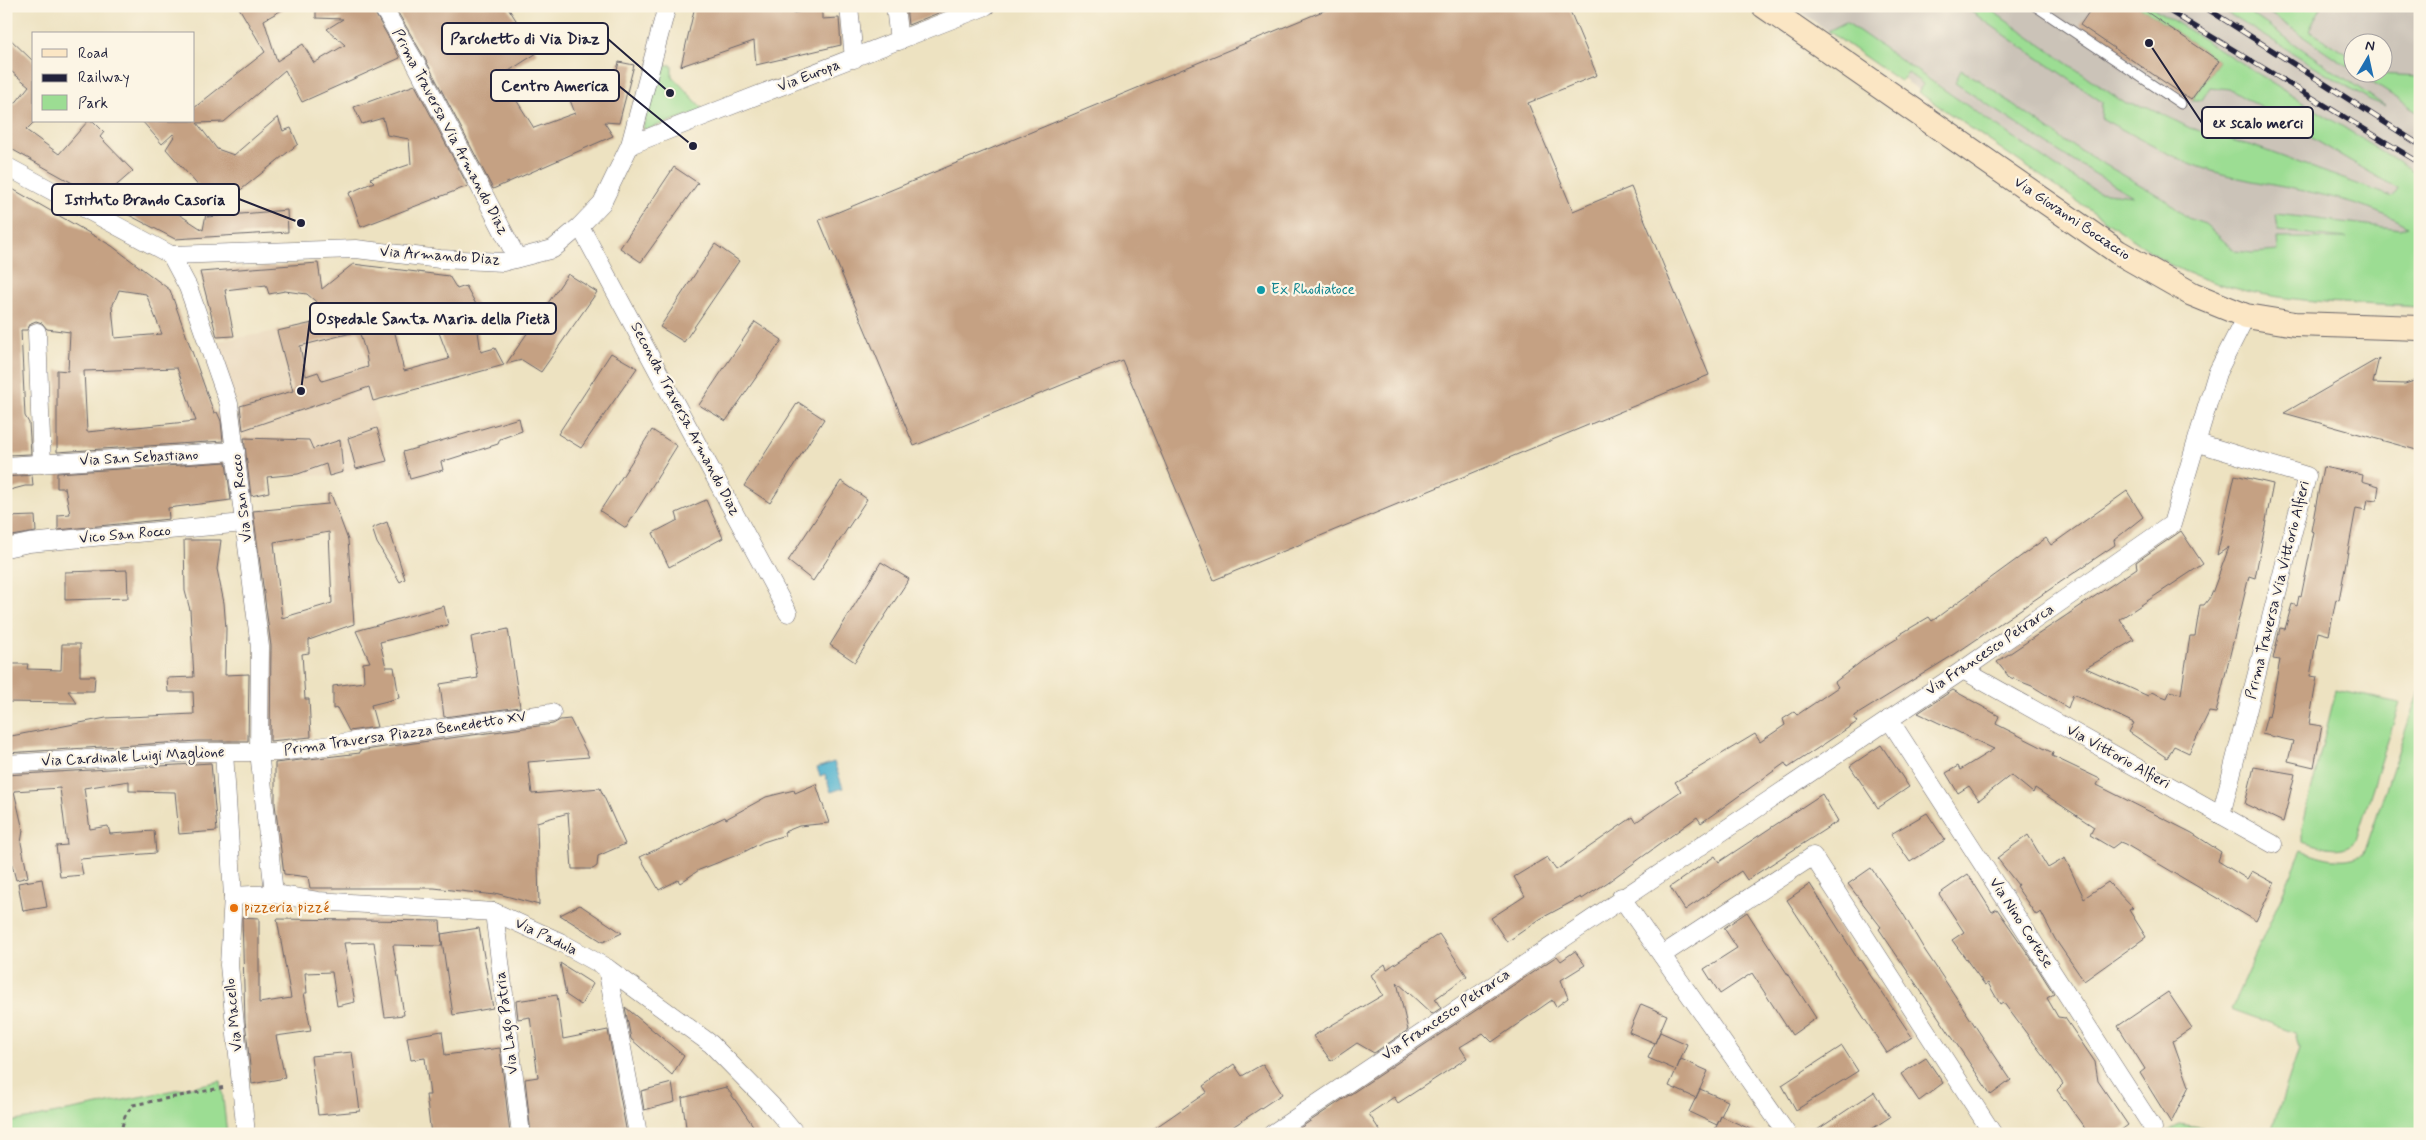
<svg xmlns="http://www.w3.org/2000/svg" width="2426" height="1140" font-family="Mynerve,sans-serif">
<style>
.built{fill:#e7d4b7}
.industrial{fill:#cbc3b8;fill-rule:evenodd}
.green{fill:#9cdd93;stroke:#5f8067}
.water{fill:#50b2cf;stroke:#396a85}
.building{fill:#c5a183;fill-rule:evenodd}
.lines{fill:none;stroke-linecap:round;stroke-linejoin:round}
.lane-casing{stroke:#69656a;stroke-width:11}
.street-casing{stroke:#69656a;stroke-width:19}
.secondary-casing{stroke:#69656a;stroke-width:26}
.path{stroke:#69656a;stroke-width:3;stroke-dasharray:4 4;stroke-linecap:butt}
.lane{stroke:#fff;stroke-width:9}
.street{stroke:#fff;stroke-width:18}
.secondary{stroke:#fbe6c4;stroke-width:24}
.rail-casing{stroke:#22223b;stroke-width:5.5}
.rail{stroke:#fcf5e5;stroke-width:4;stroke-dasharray:11;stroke-linecap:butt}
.culture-dot{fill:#0f9aa8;stroke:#fcf5e5;stroke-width:2}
.food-dot{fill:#e8710a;stroke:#fcf5e5;stroke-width:2}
.labels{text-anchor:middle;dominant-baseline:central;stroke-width:4.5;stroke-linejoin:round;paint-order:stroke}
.street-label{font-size:15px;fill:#22223b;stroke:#fcf5e5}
.culture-label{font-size:15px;fill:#0d838f;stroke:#fcf5e5;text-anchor:start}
.food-label{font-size:15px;fill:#c56008;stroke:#fcf5e5;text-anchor:start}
.leader{fill:none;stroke:#22223b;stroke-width:2}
.callout-dot{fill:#22223b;stroke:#fcf5e5;stroke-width:2}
.callout{fill:#fcf5e5;stroke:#22223b;stroke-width:2}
.callout-label{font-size:16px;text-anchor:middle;font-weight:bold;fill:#22223b}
</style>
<rect width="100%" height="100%" fill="#fcf5e5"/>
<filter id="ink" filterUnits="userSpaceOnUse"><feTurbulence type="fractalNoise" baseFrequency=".02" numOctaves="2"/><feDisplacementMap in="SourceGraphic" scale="10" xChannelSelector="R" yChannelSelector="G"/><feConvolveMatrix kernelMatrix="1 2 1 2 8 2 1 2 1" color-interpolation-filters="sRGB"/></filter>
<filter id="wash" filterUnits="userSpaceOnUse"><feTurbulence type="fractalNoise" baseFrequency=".0096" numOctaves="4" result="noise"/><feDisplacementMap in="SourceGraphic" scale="20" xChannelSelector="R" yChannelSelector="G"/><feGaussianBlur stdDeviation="1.12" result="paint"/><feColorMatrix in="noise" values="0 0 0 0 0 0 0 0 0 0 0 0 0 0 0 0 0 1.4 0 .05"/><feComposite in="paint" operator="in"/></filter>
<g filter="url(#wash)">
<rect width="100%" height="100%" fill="#ede2c1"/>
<polygon class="built" points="338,317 359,331 367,364 367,380 386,453 364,467 329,476 298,474 247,479 237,407 219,341 277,331"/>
<path class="industrial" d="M1792 6H2420V308L2330 303 2271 296 2222 285 2184 272 2146 249 1918 92 1919 90 1903 79 1901 82ZM2354 42H2384V72H2354Z"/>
<g class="green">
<path d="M1963 6H1985L2126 104 2148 107 2190 128 2256 147 2393 197 2398 189 2229 89 2210 87 2202 100H2191L2219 61 2138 6H2150L2420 175V307C2334 302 2247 304 2169 264L1918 92 1923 84 1908 73 1901 82 1828 31 1846 22 2056 167 2098 192 2133 196 2073 161 1955 83 1961 70 1979 80 2066 142 2163 198 2188 218 2205 224 2235 251 2253 253 2278 251 2277 238H2347L2278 231 2276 214 2401 229 2408 226C2350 192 2278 190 2215 172 2175 160 2138 138 2101 118L2102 102Z"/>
<polygon points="2216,6 2240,6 2385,106 2370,100"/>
<polygon points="2259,6 2322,6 2309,30 2353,58 2353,70"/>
<polygon points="658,65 672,65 672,76 704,110 645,130 643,127"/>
<polygon points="2357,73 2420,76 2420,113"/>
<path d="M2420 687V1134H2271L2299 1048 2295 1032 2231 1009 2302 850C2323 858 2342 864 2364 854Z"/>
<path d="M2336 690 2400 703 2356 840C2341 856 2320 846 2302 841V828Z"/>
<polygon points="221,1081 227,1134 6,1134 6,1123"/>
<polygon points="2179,1124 2249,1134 2162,1134"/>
</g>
<polygon class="water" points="834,762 843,788 831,792 825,774 820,776 817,768"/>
<g id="blocks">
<g class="building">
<polygon points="238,6 289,6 264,20 277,61 303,44 314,63 345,45 327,29 343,19 316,18 316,6 371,6 400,58 302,102 285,70 224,122 197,123 217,149 234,155 278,117 283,131 291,128 298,144 207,217 287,210 288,232 175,239 125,213 140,189 203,230 209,198 166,149 175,135 173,134 162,144 142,121 194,121 194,108 265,52"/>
<polygon points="394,6 507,6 537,53 501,76 534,128 575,113 570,100 590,92 611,95 619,62 634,65 619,123 604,122 613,136 493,189 424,57"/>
<polygon points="695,6 793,6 793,13 822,7 822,19 839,18 841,45 756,65 754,41 681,66"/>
<polygon points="906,6 956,6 908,25"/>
<polygon points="1335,6 1568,6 1597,75 1528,103 1573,211 1631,187 1709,375 1214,580 1122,360 914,446 819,220"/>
<polygon points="2093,6 2138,6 2219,61 2191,100 2080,25"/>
<polygon points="6,35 34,62 34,122 26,130 59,154 88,121 93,121 104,132 100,137 133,171 101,199 6,146 6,115 29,86 6,67"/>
<polygon points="415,85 468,186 361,227 349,193 374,182 370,178 411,164 409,139 387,135 383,118 362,124 354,107"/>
<polygon points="674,167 698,183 641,262 620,248"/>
<path d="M9 187 112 246 170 290 214 413 217 412 221 421 223 441 57 452V370L68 371 70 332 47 329 42 323 36 321 31 323 27 330H21L25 416 29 423 31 454 6 455ZM119 290 146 294 162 334 115 338 112 307ZM177 368 196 421 87 432 84 371Z"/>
<polygon points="715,244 739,261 684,342 660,327"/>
<path d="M318 263 322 289 353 264 449 276 457 289 466 286 478 308 467 318 477 325 481 352 495 348 504 365 373 401 369 387 243 430 240 406 293 391 277 331 335 318 307 294 285 291 269 294 266 285 225 290 234 336 217 337 200 272ZM389 308 432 314 449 359 404 371ZM359 331 366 354 368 367 322 381 318 372 306 376 300 346Z"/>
<polygon points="568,274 597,292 541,372 522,360 506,364"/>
<polygon points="755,322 782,340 726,421 699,405"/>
<polygon points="611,353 637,368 581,448 558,434"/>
<polygon points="2379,358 2373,383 2405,384 2420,379 2420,451 2284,413"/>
<polygon points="798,402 824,419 770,503 744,486"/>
<polygon points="519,418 522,431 500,439 498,444 441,462 443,470 410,479 403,452"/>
<polygon points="377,428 387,461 356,469 348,438"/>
<polygon points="652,430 677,446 626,528 600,511"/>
<polygon points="244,438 309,440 313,449 340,440 343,472 329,476 326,464 298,474 267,477 269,492 251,496"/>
<polygon points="226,462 231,500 168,508 169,519 58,530 58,515 70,514 65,488 57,488 57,473"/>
<polygon points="2323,467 2363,475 2362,481 2379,486 2377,500 2368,499 2366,510 2356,508 2339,600 2336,599 2329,635 2318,632 2310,676 2317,677 2309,724 2322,726 2314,767 2288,761 2293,741 2262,734 2267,716 2269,717 2280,660 2273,659 2280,628 2285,629 2292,604 2297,606 2299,596 2301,597 2314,532 2311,531"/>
<polygon points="32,475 33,486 25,486 6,491 6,477"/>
<polygon points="2235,475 2273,484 2255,578 2249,576 2216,713 2209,712 2189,753 2174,746 2167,758 2129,732 2134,723 2073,694 2068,708 2032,686 2009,677 1997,662 2137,568 2136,562 2181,531 2203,564 2120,619 2134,640 2086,668 2148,696 2151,692 2167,698 2170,691 2181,694 2190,636 2195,636 2200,605 2204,605 2211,596 2229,547 2217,555"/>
<polygon points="841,481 867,499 813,581 788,561"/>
<polygon points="2127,491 2143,517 2114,540 2115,545 1955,654 1853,717 1857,722 1788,768 1785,763 1701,823 1697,817 1608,882 1582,899 1581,897 1540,919 1507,942 1491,918 1525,896 1514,877 1547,857 1556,870 1633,817 1636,822 1681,791 1675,782 1755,734 1760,742 1785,725 1783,719 1794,712 1797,715 1838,687 1835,682 1866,658 1898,638 1897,636 1929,617 1932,621 2046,538 2051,545"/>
<path d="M328 494H331L348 540 354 624 309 640V653L302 654 305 699H309L311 737 270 741 271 646 253 511 328 504ZM329 532 332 603 282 618 274 542Z"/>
<polygon points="706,500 723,538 669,567 653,533 678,520 676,513"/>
<polygon points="35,516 36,532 6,537 6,517"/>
<polygon points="387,522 405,579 400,582 377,543 372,528"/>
<polygon points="184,540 221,540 217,569 224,603 226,629 225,675 249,674 248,741 198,741 6,753 6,737 106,718 194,714 193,692 168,692 167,678 194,677 190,610 185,591"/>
<polygon points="881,562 909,579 855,662 830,645"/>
<polygon points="127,570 128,598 65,600 65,572"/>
<polygon points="444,606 448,625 380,642 386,667 394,667 399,698 371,705 377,727 349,731 337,708 333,709 333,686 364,682 363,663 370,662 356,631"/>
<polygon points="508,629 520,707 444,717 440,684 478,678 471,637"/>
<polygon points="62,644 80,644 80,676 95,676 94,691 68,691 77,703 6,702 6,664 28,664 27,669 61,670"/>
<polygon points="1953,690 1999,716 1996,724 2053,753 2052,756 2100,779 2097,785 2192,833 2221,852 2218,861 2247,879 2252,871 2274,883 2256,921 2125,844 2120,842 2112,848 2090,835 2094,827 2035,788 2033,793 2011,775 1979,800 1969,786 1958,793 1946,773 1958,766 1960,770 1994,749 1918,713"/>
<polygon points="570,719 589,757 528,762 532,794 600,788 625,844 598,856 597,866 593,869 572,869 568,813 537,822 539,905 495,893 495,895 434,888 310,888 308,877 284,874 275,804 275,763 360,753 359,751 385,747 553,724 560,720"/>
<polygon points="1881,745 1909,787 1878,808 1850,766"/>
<polygon points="211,763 217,831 179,834 175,792 129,791 129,781 84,788 90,829 108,826 110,834 154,831 156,853 80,859 83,875 60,877 56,846 67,845 60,788 14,791 23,830 21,843 28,877 16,880 6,842 6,775"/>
<polygon points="2254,767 2295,774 2283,822 2245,804"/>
<polygon points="816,784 829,823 799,826 784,832 785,835 763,842 742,853 699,870 680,883 678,880 659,890 640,857 725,817 726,819 766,797 794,790 795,793"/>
<polygon points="1822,794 1838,821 1747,880 1741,871 1685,910 1670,887 1715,856 1719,862"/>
<polygon points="1927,813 1945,840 1910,862 1891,834"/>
<polygon points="2028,835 2048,868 2065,858 2084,898 2108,882 2133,908 2129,910 2146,937 2084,981 2055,939 2041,912 2036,915 2016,886 2018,885 1997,858"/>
<polygon points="1871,868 1902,912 1924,949 2011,1080 1991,1095 1879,929 1881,927 1848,884"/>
<polygon points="1968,874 1992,912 1997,909 2033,961 2054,994 2047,998 2058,1017 2065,1018 2095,1062 2098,1081 2128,1125 2116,1134 2089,1134 2057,1090 2063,1084 2051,1066 2003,1002 2000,1004 1988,983 1985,985 1952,940 1964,932 1939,894"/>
<polygon points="42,879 47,907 23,911 18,883"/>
<polygon points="1810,884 1859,961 1860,960 1912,1037 1887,1053 1787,900"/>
<polygon points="580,905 622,933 603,942 560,915"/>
<polygon points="1747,912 1816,1018 1792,1035 1752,973 1720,994 1704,969 1737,948 1724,928"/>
<polygon points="242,917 259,918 259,1003 291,998 277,919 440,921 441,934 479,928 493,1008 453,1015 441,934 442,946 393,945 404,1015 385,1017 374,942 344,943 355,1002 337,1006 332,972 305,973 307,993 304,993 311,1031 276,1036 285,1078 252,1084 245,1021"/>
<polygon points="1439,934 1467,976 1435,999 1441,1008 1432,1014 1397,982 1408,1030 1374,1053 1357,1043 1331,1061 1313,1036 1383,995 1371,975 1385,964 1387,969"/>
<polygon points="1575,951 1585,965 1561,980 1568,998 1556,1007 1552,1000 1492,1042 1483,1033 1460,1047 1467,1058 1398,1103 1394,1097 1369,1114 1382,1134 1291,1134 1557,956 1561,961"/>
<polygon points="560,963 593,984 581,1005 566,995"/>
<polygon points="2168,992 2192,1028 2173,1041 2189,1086 2171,1123 2140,1073 2145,1069 2118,1026"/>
<polygon points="557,995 563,1039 608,1030 627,1134 531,1134 525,1079 538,1077 530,1017 518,1019 516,1001"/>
<polygon points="1641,1004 1667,1015 1655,1043 1629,1032"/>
<polygon points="625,1007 684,1056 672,1075 631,1039"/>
<polygon points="442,1031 445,1055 500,1048 510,1134 431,1134 426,1095 430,1095 425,1058 411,1060 407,1037"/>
<polygon points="1660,1032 1687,1044 1677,1068 1681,1059 1708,1071 1696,1098 1669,1086 1676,1070 1648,1058"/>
<polygon points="1842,1046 1858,1071 1796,1110 1782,1085"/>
<polygon points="352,1052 360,1111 318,1115 311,1056"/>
<polygon points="1926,1058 1943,1083 1919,1101 1901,1074"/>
<polygon points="1234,1064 1242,1076 1263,1064 1282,1094 1222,1134 1146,1134 1207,1092 1203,1086"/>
<polygon points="672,1083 675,1102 644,1110 641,1091"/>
<polygon points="726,1087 759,1134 687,1134 682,1098"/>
<polygon points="1700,1089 1728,1101 1717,1125 1689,1112"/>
<polygon points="1874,1092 1890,1117 1864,1134 1811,1134"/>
<polygon points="1721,1116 1761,1134 1713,1134"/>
</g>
</g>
</g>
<g filter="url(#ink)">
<use href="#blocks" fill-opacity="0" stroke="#69656a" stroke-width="1"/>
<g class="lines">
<g class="lane-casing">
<polyline id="lane" points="2035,6 2181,104"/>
</g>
<g class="street-casing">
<g id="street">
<polyline points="382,6 415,62 517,258"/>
<polyline points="849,6 854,59"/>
<polyline points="895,6 899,41"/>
<polyline points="630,145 986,6"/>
<polyline points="6,166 171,255"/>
<polyline points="580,226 788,613"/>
<polyline points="171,255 356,249 440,259 503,262 553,249 580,226 602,203 630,145 667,6"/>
<polyline points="171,255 188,287 229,404 260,647 259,751 274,894"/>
<polyline points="37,332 42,464"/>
<polyline points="2198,443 2307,476 2221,815"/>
<polyline points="6,466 236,451"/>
<polyline points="6,548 29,543 244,523"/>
<polyline points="1963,670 2273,844"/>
<polyline points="1889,719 2153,1128"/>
<polyline points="224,752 233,896 229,965 246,1134"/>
<polyline points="6,764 199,752 278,752 306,749 391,735 552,713"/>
<polyline points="233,896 274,894 318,901 494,912 560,942 607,968 711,1044 776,1110 796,1134"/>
<polyline points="1621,897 1787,1134"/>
<polyline points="494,912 521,1134"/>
<polyline points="1662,955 1813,856 1993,1134"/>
<polyline points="607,968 638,1134"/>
<polyline points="1272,1134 1963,670 2172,524 2217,373 2246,316"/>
</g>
</g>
<g class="secondary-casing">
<polyline id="secondary" points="1764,6 2118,252 2192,294 2246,316 2295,324 2420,328"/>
</g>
<polyline class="path" points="120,1134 125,1116 133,1105 226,1087"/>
<use href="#lane" class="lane"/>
<use href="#street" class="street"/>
<use href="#secondary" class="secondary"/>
<g class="rail-casing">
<g id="rail">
<polyline points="2161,6 2420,163"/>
<polyline points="2203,6 2420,145"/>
</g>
</g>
<use href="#rail" class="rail"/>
</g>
</g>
<circle class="culture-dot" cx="1261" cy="290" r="5"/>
<circle class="food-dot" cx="234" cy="908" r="5"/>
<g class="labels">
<g class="street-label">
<text transform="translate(809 76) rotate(-21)">Via Europa</text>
<text transform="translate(450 132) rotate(62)">Prima Traversa Via Armando Diaz</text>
<text transform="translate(2072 219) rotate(34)">Via Giovanni Boccaccio</text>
<text transform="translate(440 256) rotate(4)">Via Armando Diaz</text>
<text transform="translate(685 419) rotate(62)">Seconda Traversa Armando Diaz</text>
<text transform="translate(139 458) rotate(-3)">Via San Sebastiano</text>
<text transform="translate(242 498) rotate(-97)">Via San Rocco</text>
<text transform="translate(125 535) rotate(-5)">Vico San Rocco</text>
<text transform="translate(2278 590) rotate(-76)">Prima Traversa Via Vittorio Alfieri</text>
<text transform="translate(1990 650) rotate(-34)">Via Francesco Petrarca</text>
<text transform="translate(405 734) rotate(-8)">Prima Traversa Piazza Benedetto XV</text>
<text transform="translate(133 757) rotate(-3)">Via Cardinale Luigi Maglione</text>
<text transform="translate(2118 757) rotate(29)">Via Vittorio Alfieri</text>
<text transform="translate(2021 923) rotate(57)">Via Nino Cortese</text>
<text transform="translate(546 937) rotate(26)">Via Padula</text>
<text transform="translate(234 1015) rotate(-96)">Via Macello</text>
<text transform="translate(1446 1015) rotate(-34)">Via Francesco Petrarca</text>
<text transform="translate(507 1023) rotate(-97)">Via Lago Patria</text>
</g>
<g class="culture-label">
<text x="1271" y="290">Ex Rhodiatoce</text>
</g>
<g class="food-label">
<text x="244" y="908">pizzeria pizzé</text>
</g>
</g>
<path class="leader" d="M670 93L608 39M693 146L619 86M2149 43L2202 123M301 223L239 199M301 391L310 319"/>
<g class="callout-dot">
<circle cx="670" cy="93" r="5"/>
<circle cx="693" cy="146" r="5"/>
<circle cx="2149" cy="43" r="5"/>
<circle cx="301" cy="223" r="5"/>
<circle cx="301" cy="391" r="5"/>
</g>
<g class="callout">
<rect x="442" y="23" width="166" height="31" rx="5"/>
<rect x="491" y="70" width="128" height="31" rx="5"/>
<rect x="2202" y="107" width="111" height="31" rx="5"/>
<rect x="52" y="184" width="187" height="31" rx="5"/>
<rect x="310" y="303" width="246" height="31" rx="5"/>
</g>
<g class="callout-label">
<text x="525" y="44">Parchetto di Via Diaz</text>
<text x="555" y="91">Centro America</text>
<text x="2258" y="128">ex scalo merci</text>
<text x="145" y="205">Istituto Brando Casoria</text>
<text x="433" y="324">Ospedale Santa Maria della Pietà</text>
</g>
<rect width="2426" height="1140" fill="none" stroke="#fcf5e5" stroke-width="25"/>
<rect x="32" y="32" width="162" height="90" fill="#fcf5e5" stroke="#a5a1a1"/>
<rect x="42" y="49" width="25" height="8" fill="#fbe6c4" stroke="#a5a1a1"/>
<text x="78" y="58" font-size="15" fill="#22223b">Road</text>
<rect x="42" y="74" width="25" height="8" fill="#22223b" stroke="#a5a1a1"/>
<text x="78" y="82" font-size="15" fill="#22223b">Railway</text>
<rect x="42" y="95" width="25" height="15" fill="#9cdd93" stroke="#a5a1a1"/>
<text x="78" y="108" font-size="15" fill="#22223b">Park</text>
<g transform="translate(2368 58) rotate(9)"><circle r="24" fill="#fcf5e5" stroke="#a5a1a1"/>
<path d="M0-4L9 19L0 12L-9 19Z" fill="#1f6fb2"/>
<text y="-8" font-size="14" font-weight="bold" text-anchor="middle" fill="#22223b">N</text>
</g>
</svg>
